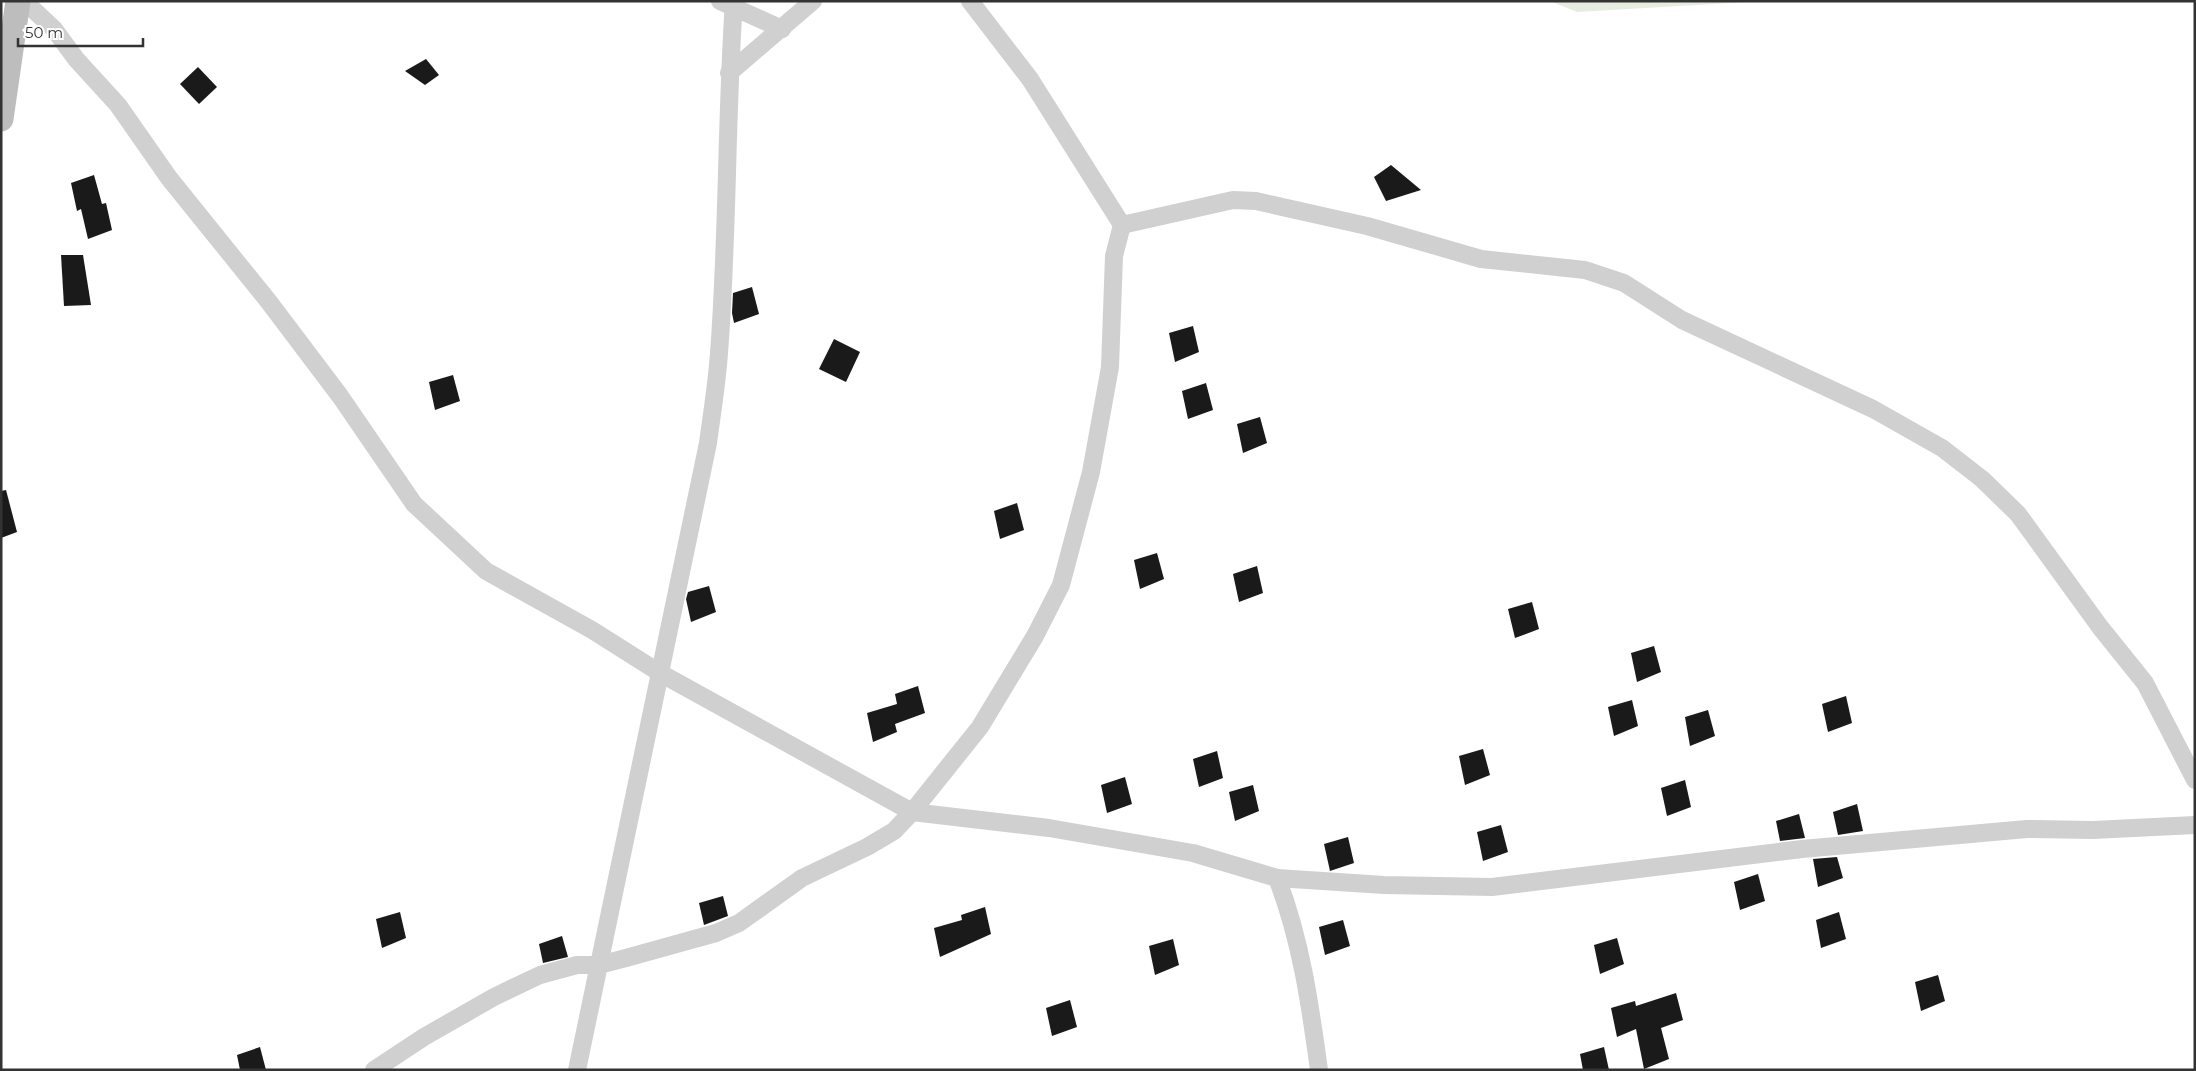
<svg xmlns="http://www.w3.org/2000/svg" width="2196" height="1071" font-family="Montserrat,sans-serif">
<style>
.green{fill:#e6ecdf}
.building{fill:#1a1a1a}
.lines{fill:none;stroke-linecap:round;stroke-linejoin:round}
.minor{stroke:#d0d0d0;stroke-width:18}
.secondary{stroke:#bdbdbd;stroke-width:25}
</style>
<rect width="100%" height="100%" fill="#fff"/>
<polygon class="green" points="1550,1 1765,1 1577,12"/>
<g class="building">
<polygon points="426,59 439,75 425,85 405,71"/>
<polygon points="198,67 217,87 199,104 180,84"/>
<polygon points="1391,165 1421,190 1386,201 1374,177"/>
<polygon points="94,175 102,204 106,203 112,230 88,239 81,209 77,211 71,183"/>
<polygon points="61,255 83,255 91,305 64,306"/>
<polygon points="752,287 759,314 734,323 732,313 733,293"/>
<polygon points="1193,326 1199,352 1175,362 1169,333"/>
<polygon points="834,339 860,352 846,382 819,369"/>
<polygon points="453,375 460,401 435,410 429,382"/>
<polygon points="1206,383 1213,410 1188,419 1182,391"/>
<polygon points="1260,417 1267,443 1243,453 1237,424"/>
<polygon points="6,490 17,532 1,538 1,491"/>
<polygon points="1017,503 1024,530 1000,539 994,511"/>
<polygon points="1157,553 1164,579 1140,589 1134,560"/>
<polygon points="1257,566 1263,593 1239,602 1233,574"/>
<polygon points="709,586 716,612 691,622 686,599 688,592"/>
<polygon points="1532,602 1539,629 1515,638 1508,609"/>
<polygon points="1654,646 1661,672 1637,682 1631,653"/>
<polygon points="918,686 925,713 895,724 897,732 873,742 867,713 897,704 895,694"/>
<polygon points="1846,696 1852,723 1828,732 1822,704"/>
<polygon points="1632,700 1638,726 1614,736 1608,707"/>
<polygon points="1708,710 1715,736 1690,746 1685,717"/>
<polygon points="1483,749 1490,775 1465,785 1459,756"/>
<polygon points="1217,751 1223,778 1199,787 1193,759"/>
<polygon points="1125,777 1132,804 1107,813 1101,785"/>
<polygon points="1685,780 1691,807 1667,816 1661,788"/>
<polygon points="1253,785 1259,811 1235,821 1229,792"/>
<polygon points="1857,804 1863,831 1838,835 1833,812"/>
<polygon points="1799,814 1805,838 1780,841 1776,821"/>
<polygon points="1501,825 1508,852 1483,861 1477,832"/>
<polygon points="1348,837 1354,863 1330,871 1324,844"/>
<polygon points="1837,857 1843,878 1818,887 1813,859"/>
<polygon points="1758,874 1765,901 1740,910 1734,882"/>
<polygon points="723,896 728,916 704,925 699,903"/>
<polygon points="985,907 991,934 940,957 934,928 962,920 961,915"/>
<polygon points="400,912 406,938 382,948 376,919"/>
<polygon points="1839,912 1846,939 1821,948 1816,920"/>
<polygon points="1343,920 1350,946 1325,955 1319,927"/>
<polygon points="562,936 568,957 543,963 539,944"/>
<polygon points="1617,938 1624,964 1600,974 1594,945"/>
<polygon points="1173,939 1179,965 1155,975 1149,946"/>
<polygon points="1938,975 1945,1001 1921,1011 1915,982"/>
<polygon points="1676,993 1683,1020 1661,1028 1669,1059 1644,1069 1636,1029 1617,1037 1611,1008 1635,1001 1636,1006"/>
<polygon points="1070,1000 1077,1027 1052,1036 1046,1008"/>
<polygon points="260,1047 266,1070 240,1070 237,1055"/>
<polygon points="1604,1047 1609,1070 1583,1070 1580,1054"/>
</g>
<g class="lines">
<g class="minor">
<path d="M24 1 54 29 76 59 118 105 169 178 269 302 340 396 414 504 486 571 592 630 660 673 912 812 1049 828 1193 853 1277 878C1301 940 1310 1004 1319 1070"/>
<polyline points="720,1 782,29"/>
<polyline points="729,73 813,1"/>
<polyline points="1122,225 1233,200 1256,201 1367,226 1481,259 1585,270 1624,283 1682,320 1873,409 1942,448 1982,479 2018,514 2100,627 2145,683 2195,780"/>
<polyline points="1277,878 1384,885 1492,887 1802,849 2027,829 2093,830 2195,825"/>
<polyline points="374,1070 424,1037 494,997 540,975 577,965 599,965 626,958 716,933 739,923 802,878 867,847 894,831 912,812 980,727 1035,636 1061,585 1091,472 1110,367 1114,256 1122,225 1030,79 970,1"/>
<path d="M577 1070 708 443C712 413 717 383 719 353 728 236 726 118 734 1"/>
</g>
<polyline class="secondary" points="1,119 18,1"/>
</g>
<rect width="2196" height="1071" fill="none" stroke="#333333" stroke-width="5"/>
<path d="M18 38v8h125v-8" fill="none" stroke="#333333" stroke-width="2.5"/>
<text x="25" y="38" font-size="15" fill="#333333" stroke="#ffffff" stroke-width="4" paint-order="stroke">50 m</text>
</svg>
